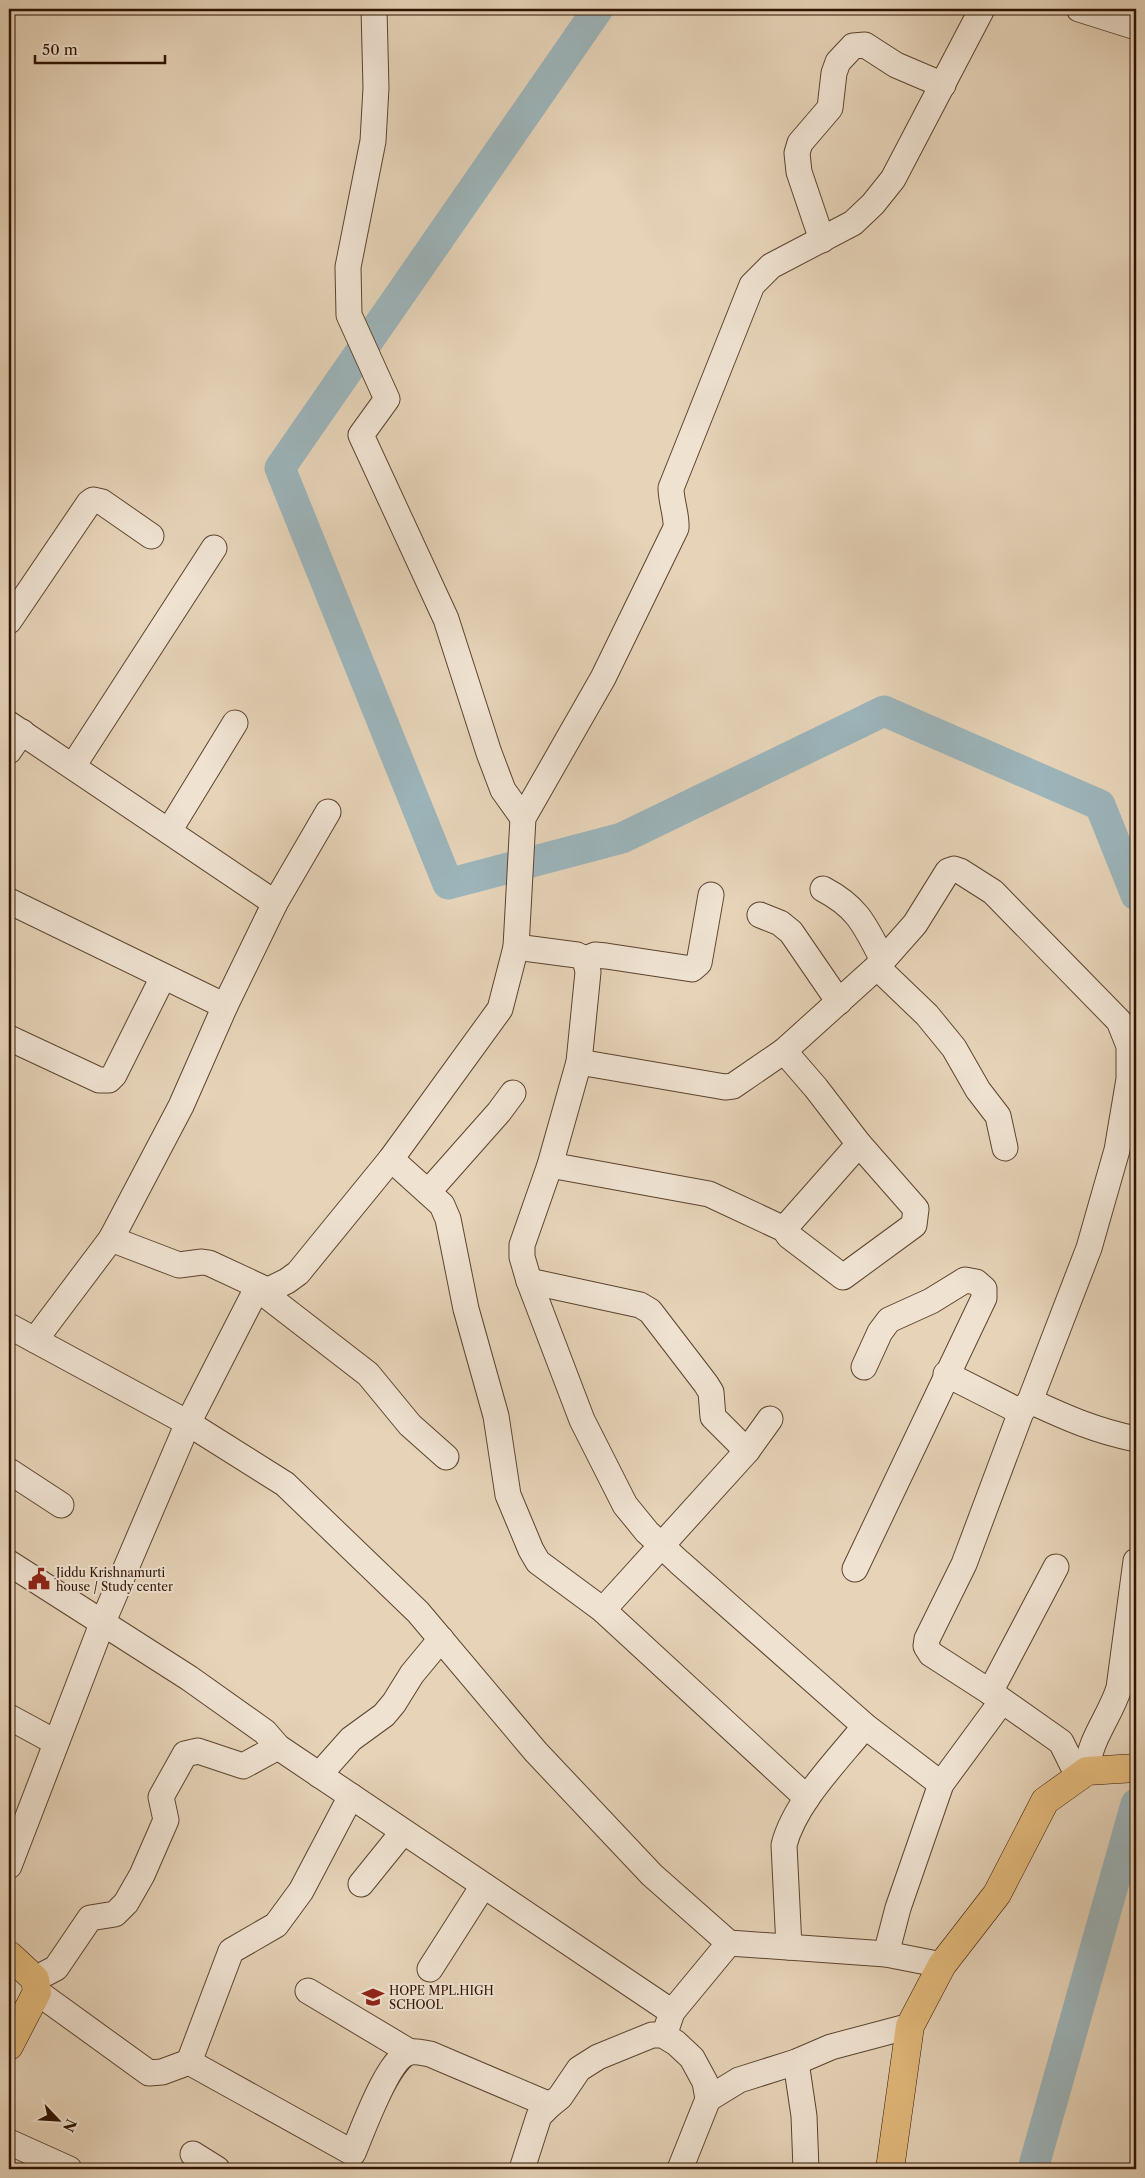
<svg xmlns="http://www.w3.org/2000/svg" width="1145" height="2178" font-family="'Libre Caslon Text',serif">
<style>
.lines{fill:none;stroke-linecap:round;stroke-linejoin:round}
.river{stroke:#9cb4ba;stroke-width:31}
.minor-casing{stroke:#5d432e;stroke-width:27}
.major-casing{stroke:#2f1300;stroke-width:29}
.minor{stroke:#efe2d1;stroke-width:25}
.major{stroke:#e3ba7c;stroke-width:28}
.labels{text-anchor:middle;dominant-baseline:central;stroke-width:4;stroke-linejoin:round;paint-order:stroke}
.poi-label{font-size:12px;fill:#2f1300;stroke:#efe2d1;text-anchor:start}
</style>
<rect width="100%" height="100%" fill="#e6d3b8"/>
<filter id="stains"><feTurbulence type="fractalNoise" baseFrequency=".004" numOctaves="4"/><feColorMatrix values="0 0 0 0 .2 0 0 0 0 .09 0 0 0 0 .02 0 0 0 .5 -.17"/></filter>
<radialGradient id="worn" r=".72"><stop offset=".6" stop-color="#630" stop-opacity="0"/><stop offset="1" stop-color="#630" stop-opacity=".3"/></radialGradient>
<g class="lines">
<g class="river">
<polyline points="598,9 280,468 448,884 622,838 884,711 1100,805 1136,895"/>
<polyline points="1033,2169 1136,1804"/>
</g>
<g class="minor-casing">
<g id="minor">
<polyline points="374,9 376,88 373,141 348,267 349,315 387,399 361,435 446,619 489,753 503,790 523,818"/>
<polyline points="1079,9 1136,27"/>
<polyline points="822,240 799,172 797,153 800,143 830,108 834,73 838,62 853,46 865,45 896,65 943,85"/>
<polyline points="9,621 89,503 93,500 102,502 151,536"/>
<polyline points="9,724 275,903"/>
<polyline points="9,751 22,732"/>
<polyline points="73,766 214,548"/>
<polyline points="169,831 235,723"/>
<path d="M823 889C859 908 865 926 883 960"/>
<polyline points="9,901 225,1006"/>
<polyline points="760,915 780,923 791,932 839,1002"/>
<polyline points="516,947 577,955 585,959 588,972 579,1062 550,1165 522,1245 522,1257 529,1281 582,1420 625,1505 647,1532 679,1562 865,1726 941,1784"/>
<polyline points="585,959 595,955 606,956 692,969 699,963 711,895"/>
<polyline points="877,967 927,1015 954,1048 978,1090 998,1116 1005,1148"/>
<polyline points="9,1038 99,1080 109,1080 114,1075 163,977"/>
<polyline points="579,1062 725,1087 733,1086 784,1051 877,967 915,924 948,871 954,869 960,871 993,892 1119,1021 1129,1046 1129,1079 1117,1150 1089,1248 1030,1401 1021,1412 964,1564 927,1639 926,1646 931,1654 990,1692 1061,1742 1078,1776"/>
<polyline points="391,1159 442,1205 448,1219 466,1309 496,1416 508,1495 531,1550 538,1562 603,1610 807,1798"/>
<polyline points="550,1165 709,1194 784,1229 789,1236 843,1277 914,1225 916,1209 859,1144 816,1088 784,1051"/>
<polyline points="429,1191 499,1112 513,1093"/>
<polyline points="784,1229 859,1144"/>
<polyline points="111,1239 179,1265 202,1262 209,1263 267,1290"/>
<polyline points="529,1281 640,1305 650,1311 706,1384 711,1392 713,1417 747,1451"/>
<polyline points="262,1292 368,1374 410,1425 446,1457"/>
<polyline points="9,1326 188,1423 285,1484 418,1612 536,1752 652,1875 729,1943 886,1954 942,1965"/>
<polyline points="35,1340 111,1239 181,1106 225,1006 275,903 328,812"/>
<polyline points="946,1374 1021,1412"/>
<path d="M1030 1401C1067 1418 1096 1431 1136 1439"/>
<polyline points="9,1471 61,1505"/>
<polyline points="9,1563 189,1678 265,1732 278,1747 672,2012"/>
<polyline points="855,1569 984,1298 984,1289 976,1282 965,1280 931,1301 889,1320 880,1332 864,1367"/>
<polyline points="603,1610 747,1451 770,1419"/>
<polyline points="990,1692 1056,1567"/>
<polyline points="9,1717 55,1742"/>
<path d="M1087 1771C1089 1739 1110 1717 1119 1688L1136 1561"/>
<polyline points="319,1775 351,1739 384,1715 394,1703 412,1674 441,1639"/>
<path d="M9 1866 102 1624 188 1423 252 1298 287 1281 298 1273 391 1159 500 1009 516 947 523 818 603 678 676 528C677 515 671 502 671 488L752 285 771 266 853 223 873 204 893 179 982 9"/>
<polyline points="361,1884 403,1832"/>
<path d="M789 1947 784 1845C795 1802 838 1760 865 1726"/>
<polyline points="886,1954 898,1908 941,1784 1002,1701"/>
<polyline points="430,1969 483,1886"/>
<polyline points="35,1979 56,1968 90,1918 115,1914 126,1903 142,1875 166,1820 161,1797 185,1754 198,1751 243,1766 278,1747"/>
<polyline points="308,1991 410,2052"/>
<path d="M37 1992 149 2073 162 2072 189 2062 353 2153C362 2132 389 2055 411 2052 417 2051 424 2053 430 2054L550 2105"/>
<polyline points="667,2027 672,2012 729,1943"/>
<polyline points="189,2062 231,1951 276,1925 301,1891 351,1796"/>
<polyline points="796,2062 804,2116 806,2169"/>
<polyline points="9,2142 69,2169"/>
<polyline points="193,2154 217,2169"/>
<polyline points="522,2169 539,2116 550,2105 560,2097 579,2069 598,2057 652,2035 663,2035 676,2043 692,2058 705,2082 708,2099"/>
<polyline points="680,2169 708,2099 739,2080 796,2062 831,2047 910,2026"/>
</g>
</g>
<g class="major-casing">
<g id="major">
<polyline points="9,1955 35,1979 37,1992 9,2046"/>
<polyline points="890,2169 910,2026 942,1965 997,1894 1045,1801 1087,1771 1136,1768"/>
</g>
</g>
<use href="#minor" class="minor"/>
<use href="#major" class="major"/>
</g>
<defs>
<g id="civic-bare" transform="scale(1.725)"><path d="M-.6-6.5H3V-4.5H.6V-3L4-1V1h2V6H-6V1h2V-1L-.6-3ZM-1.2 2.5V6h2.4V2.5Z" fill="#8f2418" stroke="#efe2d1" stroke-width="2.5" paint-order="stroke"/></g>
<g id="school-bare" transform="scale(1.725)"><path d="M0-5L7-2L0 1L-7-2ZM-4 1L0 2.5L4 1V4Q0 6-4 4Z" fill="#8f2418" stroke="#efe2d1" stroke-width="2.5" paint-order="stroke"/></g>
</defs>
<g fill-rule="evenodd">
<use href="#civic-bare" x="39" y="1579"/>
<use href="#school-bare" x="373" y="1997"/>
</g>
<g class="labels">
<g class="poi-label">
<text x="56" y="1572">Jiddu Krishnamurti<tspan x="56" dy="14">house / Study center</tspan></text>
<text x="389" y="1990">HOPE MPL.HIGH<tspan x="389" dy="14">SCHOOL</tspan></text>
</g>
</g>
<rect width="1145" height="2178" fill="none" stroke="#e6d3b8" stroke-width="30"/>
<rect x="10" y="10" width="1125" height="2158" fill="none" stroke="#2f1300" stroke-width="2.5"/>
<rect x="15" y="15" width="1115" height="2148" fill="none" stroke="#2f1300"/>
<g transform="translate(58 2120) rotate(115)" stroke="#efe2d1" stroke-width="4" paint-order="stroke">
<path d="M0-4L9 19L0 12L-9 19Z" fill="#2f1300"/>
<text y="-8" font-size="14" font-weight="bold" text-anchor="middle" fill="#2f1300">N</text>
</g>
<path d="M35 55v8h130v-8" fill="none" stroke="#2f1300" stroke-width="2.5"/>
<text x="42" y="55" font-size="15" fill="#2f1300" stroke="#efe2d1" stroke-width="4" paint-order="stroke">50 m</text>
<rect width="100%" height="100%" filter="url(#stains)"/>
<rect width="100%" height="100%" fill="url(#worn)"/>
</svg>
